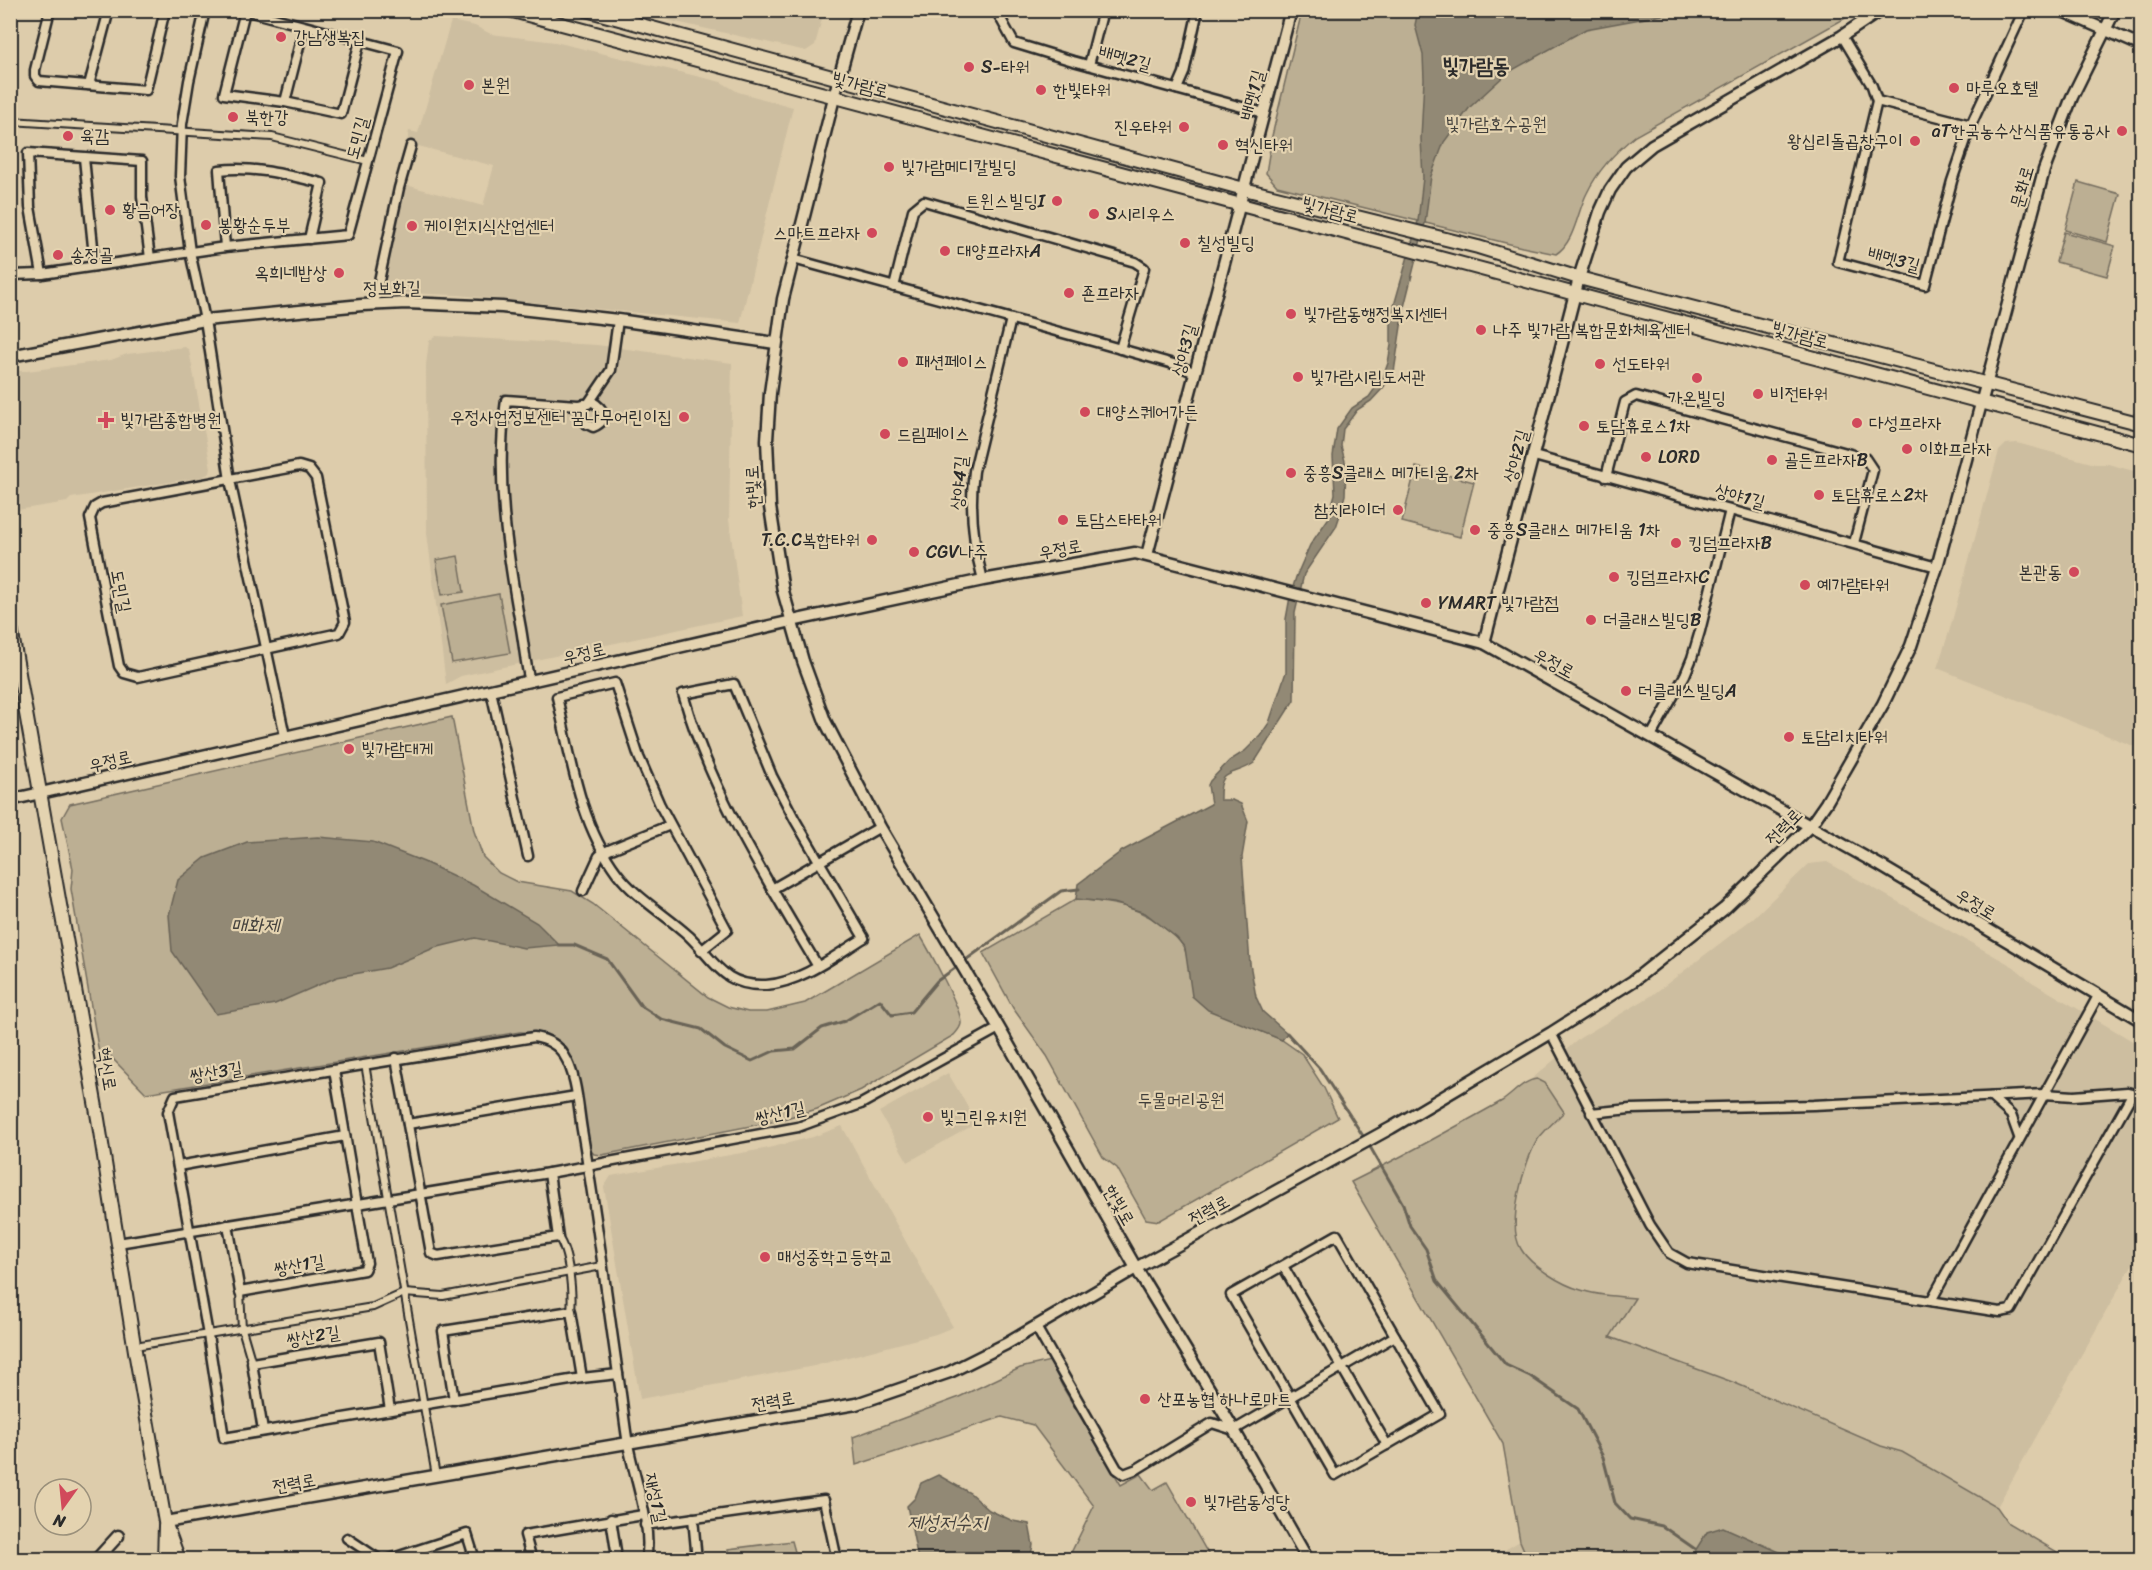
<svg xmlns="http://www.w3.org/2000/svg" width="2152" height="1570" font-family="Sriracha,'Poor Story',sans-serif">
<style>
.built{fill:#cdbea0}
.green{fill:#bcaf93;stroke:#746d5f;stroke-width:1.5}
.water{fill:#928975;stroke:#696357;stroke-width:1.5}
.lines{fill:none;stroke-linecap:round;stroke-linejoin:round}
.stream{stroke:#696357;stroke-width:3}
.pedestrian-casing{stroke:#2b2b2b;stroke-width:10}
.minor-casing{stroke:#2b2b2b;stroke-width:13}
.tertiary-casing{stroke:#2b2b2b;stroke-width:15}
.secondary-casing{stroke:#2b2b2b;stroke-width:16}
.pedestrian{stroke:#e4d3b0;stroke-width:6}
.minor{stroke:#e4d3b0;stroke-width:8}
.tertiary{stroke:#e4d3b0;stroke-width:10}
.secondary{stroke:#e4d3b0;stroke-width:12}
.poi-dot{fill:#d1495b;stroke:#e4d3b0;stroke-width:2}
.labels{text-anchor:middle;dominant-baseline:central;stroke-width:4.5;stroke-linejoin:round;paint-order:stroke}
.poi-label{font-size:18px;fill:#2b2b2b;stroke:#e4d3b0;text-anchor:start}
.street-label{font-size:18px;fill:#2b2b2b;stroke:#e4d3b0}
.park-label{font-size:18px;fill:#413f3b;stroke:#e4d3b0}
.water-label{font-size:20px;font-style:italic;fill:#45423e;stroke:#e4d3b0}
.quarter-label{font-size:21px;font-weight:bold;fill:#2b2b2b;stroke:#e4d3b0}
</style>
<rect width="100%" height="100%" fill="#ddccab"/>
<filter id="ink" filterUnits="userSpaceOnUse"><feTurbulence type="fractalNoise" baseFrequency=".0167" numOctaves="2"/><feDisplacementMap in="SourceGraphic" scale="12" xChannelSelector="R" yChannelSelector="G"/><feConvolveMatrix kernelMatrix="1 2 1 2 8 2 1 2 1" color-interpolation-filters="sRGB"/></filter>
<g filter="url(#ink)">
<g class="built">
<polygon points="627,11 824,10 824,11 815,45 806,51"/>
<polygon points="451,21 475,26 491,34 555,42 721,82 738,92 793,107 740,323 458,295 381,292 406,185 483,206 494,166 407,143 409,131 418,133"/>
<polygon points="436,336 597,345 732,363 729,520 742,616 461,676 446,684 427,533 426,365 429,341"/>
<polygon points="185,347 189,350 211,468 210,473 202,477 71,498 67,502 11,511 11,371 27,371 111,360 127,354"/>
<polygon points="2017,443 2095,464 2108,464 2141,473 2141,749 1937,668 1949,632 1999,451 2006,444"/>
<polygon points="1827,862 2014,967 2032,982 2141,1046 2141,1249 1997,1507 1902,1452 1881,1446 1735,1383 1522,1305 1411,1152 1513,1095 1580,1038 1651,996 1752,919 1809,864"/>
<polygon points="948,1073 977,1123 908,1162 879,1112"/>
<polygon points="842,1126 953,1327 936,1334 814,1366 640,1399 604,1187 611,1176 764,1149 813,1137"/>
<polygon points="1520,1541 1527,1557 1530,1559 1488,1560"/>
</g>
<g class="green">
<path d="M1302 11H1858L1635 136C1615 152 1598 170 1587 193 1577 212 1575 242 1556 254L1522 247 1277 186 1266 173 1272 136Z"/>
<polygon points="2078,182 2120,194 2107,242 2065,230"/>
<polygon points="2064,232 2115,246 2107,276 2056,262"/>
<polygon points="1416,467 1474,482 1460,537 1402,522"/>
<polygon points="458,556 464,592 442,595 436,560"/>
<polygon points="499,594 510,653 452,663 441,605"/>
<path d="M452 717 474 831 483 857 499 873 517 882 572 891 593 904 708 997 728 1007 748 1012H767L805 1003 920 935C928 948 962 1010 961 1023 961 1028 957 1031 954 1035L861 1090 817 1109 776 1121 602 1155 594 1154 589 1149C585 1126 578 1061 563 1046 551 1034 535 1033 520 1032L146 1093 109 1055 100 1059 71 889 73 869 62 818 70 804Z"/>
<path d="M1076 899C1115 903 1140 905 1170 932 1176 937 1182 943 1185 950 1190 964 1191 981 1193 996L1256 1029 1282 1040 1302 1054 1324 1088 1338 1118 1159 1221 1146 1219 1117 1168 1103 1157 1047 1056 1013 1008 983 953Z"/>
<path d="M1537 1079 1545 1083 1564 1112C1555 1121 1545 1130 1538 1139 1524 1161 1506 1226 1521 1249 1531 1266 1562 1285 1581 1290 1598 1296 1618 1296 1635 1298L1610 1337 1735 1383 1881 1446 1902 1452 1997 1507 2008 1523 2069 1559H1530L1527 1557 1520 1541 1503 1444 1351 1182C1402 1157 1452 1129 1502 1101 1513 1094 1524 1080 1537 1079Z"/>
<polygon points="1050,1361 1062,1386 1121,1485 1141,1474 1153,1490 1167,1482 1211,1559 1068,1559 1094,1506 1033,1425 1002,1417 856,1465 853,1437 957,1398 1020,1368"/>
<polygon points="792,1541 797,1559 743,1559 728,1553 728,1549"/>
</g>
<g class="water">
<path d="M1418 11H1666L1662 15 1586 29 1507 73 1470 107 1444 142 1431 176 1425 223 1404 307 1394 372 1383 388 1371 401 1357 410 1343 429 1341 446 1346 465 1345 495 1339 518 1336 527 1304 574 1295 613 1294 700 1254 763C1232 778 1219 766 1220 800H1232L1241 804 1248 821 1242 857 1250 964 1256 997 1263 1012 1287 1033 1282 1040 1208 1010 1192 996 1185 948 1177 938 1145 913 1114 903 1076 899 1078 884 1122 851 1211 804 1208 785 1210 781 1229 761 1245 751 1260 736 1269 723 1286 672V619L1290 597 1296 577 1310 545 1328 519 1335 494 1333 456 1337 429 1352 408 1369 397 1383 377 1388 363 1391 345V316L1418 221 1423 178 1421 139 1424 79 1423 55 1415 25Z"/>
<polygon points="318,837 373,842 424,862 473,885 537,923 559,945 524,948 475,938 434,948 387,968 337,977 275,1004 216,1014 172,951 169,915 178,880 205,858 247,842"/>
<polygon points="938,1475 970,1493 989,1510 1013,1521 1029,1524 1033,1545 1030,1559 918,1559 907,1506 915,1498 921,1483"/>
<polygon points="1723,1527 1795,1559 1690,1559 1707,1532"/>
</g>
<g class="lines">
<g class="stream">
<polyline points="559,945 574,945 607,959 641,1006 661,1019 701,1029 725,1048 752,1061 774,1051 795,1049 822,1028 845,1021 880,1000 892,1015 911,1012 937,981 958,966"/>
<polyline points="963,962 1061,891 1079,889"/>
<polyline points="1287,1033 1320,1069 1365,1139"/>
<polyline points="1369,1145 1403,1204 1410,1226 1426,1249 1437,1281 1506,1365 1530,1376 1578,1409 1603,1457 1615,1503 1630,1519 1662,1526 1695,1549"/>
</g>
<g class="pedestrian-casing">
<g id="pedestrian">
<polyline points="10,121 272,137 368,161"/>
<polyline points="365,1064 436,1476"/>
<path d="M558 1237C569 1252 573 1292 571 1311"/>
<polyline points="240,1292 242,1329 252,1363"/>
<polyline points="135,1346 373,1307 404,1293 443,1296 602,1266"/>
</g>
</g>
<g class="minor-casing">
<g id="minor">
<polyline points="50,10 35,70 35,76 39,81 146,90 165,10"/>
<polyline points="205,10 189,81 182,124 180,176 190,252 205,320 230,480 285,736"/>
<polyline points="996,10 1014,43 1073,61 1264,113"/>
<polyline points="10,11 11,10"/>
<polyline points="245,11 224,94 285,102 341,114 360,41"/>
<polyline points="1842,36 1872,86 1877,101 1838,262 1925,285 1952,181 1971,125 2024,10"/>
<polyline points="1089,65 1103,10"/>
<polyline points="89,85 109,10"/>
<polyline points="1177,89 1184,73 1198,10"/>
<polyline points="1877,101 1971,125"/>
<polyline points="285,102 304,27"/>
<polyline points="84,158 95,266"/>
<path d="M225 247 219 170C255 166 287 175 322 183L309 239"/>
<polyline points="793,259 1103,344 1177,365 1195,373"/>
<polyline points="42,274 30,207 28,153 142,161 142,197 150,258"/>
<polyline points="10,275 42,274 225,247 348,235 398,51 244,10"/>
<polyline points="894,287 913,210 924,201 1135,262 1144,268 1120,349"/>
<polyline points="374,304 399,188 411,146"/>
<path d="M584 404 581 417 585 423 593 427C610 420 604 408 591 401"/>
<polyline points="1534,456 1937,567"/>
<polygon points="299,466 309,469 316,478 345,622 339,633 138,677 124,673 119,666 90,518 95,507 102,503"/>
<polyline points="1606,477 1625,402 1636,396 1865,458 1873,470 1854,543"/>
<path d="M983 580C973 543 969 508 974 471L1011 319"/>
<path d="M530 682C525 663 524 643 520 623 507 551 495 474 506 400L578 405 588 404 611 370 618 320"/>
<polyline points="491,691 528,856"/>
<polyline points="1651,736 1685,675 1692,658 1700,631 1730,510"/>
<polyline points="772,889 880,827"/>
<polyline points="583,891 599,856 604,852 670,825"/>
<path d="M701 951 727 930 660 805 639 757 615 683 557 697C571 757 579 823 617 873 636 898 666 915 689 936 715 961 723 987 766 985 800 983 836 955 864 938L795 820 772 776 734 684 683 694C711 793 766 878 817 965"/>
<polyline points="1551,1033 1650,1225 1669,1253 1687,1263 2000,1312 2011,1310 2131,1096 2131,1093 2127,1092 2074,1096 2044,1094 1813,1105 1630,1109 1591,1113"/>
<path d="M534 1037C546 1039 557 1043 564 1055 577 1075 578 1106 582 1130 596 1211 606 1292 618 1374L582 1378 224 1438 208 1335 168 1112 175 1096Z"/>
<polyline points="396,1058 431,1253 438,1256 558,1237 549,1173"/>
<polyline points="1991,1097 2011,1115 2019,1137"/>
<polyline points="408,1124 576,1096"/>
<polyline points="178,1166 345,1136"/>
<polyline points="228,1225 240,1292 364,1270 367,1263 334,1070"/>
<polygon points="1337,1235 1440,1414 1335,1475 1231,1295"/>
<polyline points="118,1243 549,1173 798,1127 861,1104 999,1028"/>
<polyline points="1283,1266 1387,1445"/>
<polyline points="1931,1301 2098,996"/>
<polyline points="1036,1327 1117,1469 1124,1474 1137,1469 1212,1423 1234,1430 1395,1336"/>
<path d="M618 1374C622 1397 624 1421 628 1444 634 1478 653 1526 646 1560"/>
<polyline points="454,1400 443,1331 571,1311 582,1378"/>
<polyline points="263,1431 252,1363 379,1342 390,1410"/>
<polyline points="693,1518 697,1560"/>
<polyline points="611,1519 616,1551 614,1560"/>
<polyline points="645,1525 824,1500 837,1560"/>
<polyline points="347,1538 380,1560"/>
<polyline points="387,1560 467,1534 475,1560"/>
<polyline points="532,1560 525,1535 643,1515"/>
</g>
</g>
<g class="tertiary-casing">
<g id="tertiary">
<polyline points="858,10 839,78 783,299 770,393 767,440 770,507 783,591 803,661 825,721 880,827 999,1028 1136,1268 1234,1430 1308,1560"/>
<polyline points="2060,10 2142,46"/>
<polyline points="10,356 205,320 362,305 407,303 502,307 618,320 775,343"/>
<polyline points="1147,555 1291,10"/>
<polyline points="1484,643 1579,278 1600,212 1610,190 1626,167 1652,145 1842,36 1881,10"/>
<polyline points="10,800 792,621 983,580 1135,553 1484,643 1881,866 2142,1021"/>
<polyline points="165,1522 856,1404 950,1372 1006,1344 1136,1268 1391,1128 1551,1033 1633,981 1724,909 1810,826 1826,803 1883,704 1911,646 1937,567 2044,170 2072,97 2115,10"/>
<polyline points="96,1560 118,1536"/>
</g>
</g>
<g class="secondary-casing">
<g id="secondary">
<polyline points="509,10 2142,445"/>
<polyline points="586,10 1244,189 1478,247 1579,278 2142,424"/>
<polyline points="10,623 98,1119 135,1351 165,1522 179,1560"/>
<polyline points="164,1560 165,1526"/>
</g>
</g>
<use href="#pedestrian" class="pedestrian"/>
<use href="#minor" class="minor"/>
<use href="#tertiary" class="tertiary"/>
<use href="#secondary" class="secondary"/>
</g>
</g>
<g class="poi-dot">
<circle cx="281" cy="37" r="6"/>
<circle cx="969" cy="67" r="6"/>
<circle cx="469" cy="85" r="6"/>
<circle cx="1954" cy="88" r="6"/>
<circle cx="1041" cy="90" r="6"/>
<circle cx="233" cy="117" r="6"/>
<circle cx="1184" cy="127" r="6"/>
<circle cx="2122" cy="131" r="6"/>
<circle cx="68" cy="136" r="6"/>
<circle cx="1915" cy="141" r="6"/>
<circle cx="1223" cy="145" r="6"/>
<circle cx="889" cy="167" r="6"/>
<circle cx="1057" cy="201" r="6"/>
<circle cx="110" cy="210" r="6"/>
<circle cx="1094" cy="214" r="6"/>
<circle cx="206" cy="225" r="6"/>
<circle cx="412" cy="226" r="6"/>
<circle cx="872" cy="233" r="6"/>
<circle cx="1185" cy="243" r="6"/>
<circle cx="945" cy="251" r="6"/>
<circle cx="58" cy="255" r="6"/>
<circle cx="339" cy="273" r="6"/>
<circle cx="1069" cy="293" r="6"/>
<circle cx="1291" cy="314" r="6"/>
<circle cx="1481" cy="330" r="6"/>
<circle cx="903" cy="362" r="6"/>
<circle cx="1600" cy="364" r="6"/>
<circle cx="1298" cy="377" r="6"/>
<circle cx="1697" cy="378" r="6"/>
<circle cx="1758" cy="394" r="6"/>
<circle cx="1085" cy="412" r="6"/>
<circle cx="684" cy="417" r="6"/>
<path d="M103 411h6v6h6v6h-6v6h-6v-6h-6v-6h6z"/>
<circle cx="1857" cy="423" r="6"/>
<circle cx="1584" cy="426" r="6"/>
<circle cx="885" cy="434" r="6"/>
<circle cx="1907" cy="449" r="6"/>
<circle cx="1646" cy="457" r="6"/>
<circle cx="1772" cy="460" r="6"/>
<circle cx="1291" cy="473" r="6"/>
<circle cx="1819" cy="495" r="6"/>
<circle cx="1398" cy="510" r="6"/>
<circle cx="1063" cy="520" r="6"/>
<circle cx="1475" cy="530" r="6"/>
<circle cx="872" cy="540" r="6"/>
<circle cx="1676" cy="543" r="6"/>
<circle cx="914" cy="552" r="6"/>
<circle cx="2074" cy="572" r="6"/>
<circle cx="1614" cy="577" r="6"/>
<circle cx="1805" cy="585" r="6"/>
<circle cx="1426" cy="603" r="6"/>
<circle cx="1591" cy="620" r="6"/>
<circle cx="1626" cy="691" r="6"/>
<circle cx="1789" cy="737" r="6"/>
<circle cx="349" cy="749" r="6"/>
<circle cx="928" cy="1117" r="6"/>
<circle cx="765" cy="1257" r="6"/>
<circle cx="1145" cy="1399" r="6"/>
<circle cx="1191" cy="1502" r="6"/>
</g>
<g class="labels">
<g class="poi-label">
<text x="293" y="37">강남생복집</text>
<text x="981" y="67">S-타워</text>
<text x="481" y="85">본원</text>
<text x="1966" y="88">마루오호텔</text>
<text x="1053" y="90">한빛타워</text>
<text x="245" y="117">북한강</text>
<text x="1172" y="127" text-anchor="end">진우타워</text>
<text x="2110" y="131" text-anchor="end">aT한국농수산식품유통공사</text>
<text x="80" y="136">육감</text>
<text x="1903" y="141" text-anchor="end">왕십리돌곱창구이</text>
<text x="1235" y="145">혁신타워</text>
<text x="901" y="167">빛가람메디칼빌딩</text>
<text x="1045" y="201" text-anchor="end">트윈스빌딩I</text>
<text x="122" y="210">황금어장</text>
<text x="1106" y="214">S시리우스</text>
<text x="218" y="225">봉황순두부</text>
<text x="424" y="226">케이원지식산업센터</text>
<text x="860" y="233" text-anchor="end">스마트프라자</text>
<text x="1197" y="243">칠성빌딩</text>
<text x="957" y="251">대양프라자A</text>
<text x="70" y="255">송정골</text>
<text x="327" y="273" text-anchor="end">옥희네밥상</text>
<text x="1081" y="293">죤프라자</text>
<text x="1303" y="314">빛가람동행정복지센터</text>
<text x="1493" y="330">나주 빛가람 복합문화체육센터</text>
<text x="915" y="362">패션페이스</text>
<text x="1612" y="364">선도타워</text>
<text x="1310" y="377">빛가람시립도서관</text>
<text x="1770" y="394">비전타워</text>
<text x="1697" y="398" text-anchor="middle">가온빌딩</text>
<text x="1097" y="412">대양스퀘어가든</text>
<text x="672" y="417" text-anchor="end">우정사업정보센터 꿈나무어린이집</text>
<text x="120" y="420">빛가람종합병원</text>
<text x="1869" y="423">다성프라자</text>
<text x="1596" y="426">토담휴로스1차</text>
<text x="897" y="434">드림페이스</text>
<text x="1919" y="449">이화프라자</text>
<text x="1658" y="457">LORD</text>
<text x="1784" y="460">골든프라자B</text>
<text x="1303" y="473">중흥S클래스 메가티움 2차</text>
<text x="1831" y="495">토담휴로스2차</text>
<text x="1386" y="510" text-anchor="end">참치라이더</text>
<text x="1075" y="520">토담스타타워</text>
<text x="1487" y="530">중흥S클래스 메가티움 1차</text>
<text x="860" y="540" text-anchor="end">T.C.C복합타워</text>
<text x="1688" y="543">킹덤프라자B</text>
<text x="926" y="552">CGV나주</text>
<text x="2062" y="572" text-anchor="end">본관동</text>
<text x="1626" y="577">킹덤프라자C</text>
<text x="1817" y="585">예가람타워</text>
<text x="1438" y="603">YMART 빛가람점</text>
<text x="1603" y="620">더클래스빌딩B</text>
<text x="1638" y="691">더클래스빌딩A</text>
<text x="1801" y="737">토담리치타워</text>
<text x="361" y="749">빛가람대게</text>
<text x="940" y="1117">빛그린유치원</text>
<text x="777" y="1257">매성중학고등학교</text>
<text x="1157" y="1399">산포농협 하나로마트</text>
<text x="1203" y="1502">빛가람동성당</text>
</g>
<g class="street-label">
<text transform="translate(1125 58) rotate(15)">배멧2길</text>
<text transform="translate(860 85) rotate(14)">빛가람로</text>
<text transform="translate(1252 95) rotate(-75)">배멧1길</text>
<text transform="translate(357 138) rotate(-75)">도민길</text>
<text transform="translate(2022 187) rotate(-74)">문화로</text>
<text transform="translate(1330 210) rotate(15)">빛가람로</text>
<text transform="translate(1894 259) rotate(15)">배멧3길</text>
<text transform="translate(392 288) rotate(-1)">정보화길</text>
<text transform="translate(1800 335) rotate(15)">빛가람로</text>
<text transform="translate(1184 350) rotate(-75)">상야3길</text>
<text transform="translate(1516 456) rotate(-75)">상야2길</text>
<text transform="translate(959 483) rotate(-85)">상야4길</text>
<text transform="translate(753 487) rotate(-93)">한빛로</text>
<text transform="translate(1740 496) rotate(15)">상야1길</text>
<text transform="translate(1060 549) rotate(-10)">우정로</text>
<text transform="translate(121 591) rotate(79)">도민길</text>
<text transform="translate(584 653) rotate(-13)">우정로</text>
<text transform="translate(1554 663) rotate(29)">우정로</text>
<text transform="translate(110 761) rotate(-13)">우정로</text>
<text transform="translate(1784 827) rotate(-46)">전력로</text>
<text transform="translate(1976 904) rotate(31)">우정로</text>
<text transform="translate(107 1069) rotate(80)">혁신로</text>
<text transform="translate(216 1072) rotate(-9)">쌍산3길</text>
<text transform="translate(780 1113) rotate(-13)">쌍산1길</text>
<text transform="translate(1119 1205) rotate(60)">한빛로</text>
<text transform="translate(1209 1210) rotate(-29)">전력로</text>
<text transform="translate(299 1265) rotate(-10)">쌍산1길</text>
<text transform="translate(313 1336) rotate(-9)">쌍산2길</text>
<text transform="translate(773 1401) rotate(-10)">전력로</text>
<text transform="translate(294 1483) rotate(-10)">전력로</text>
<text transform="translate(656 1498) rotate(79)">재성1길</text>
</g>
<g class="park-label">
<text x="1496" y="124">빛가람호수공원</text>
<text x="1181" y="1100">두물머리공원</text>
</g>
<g class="water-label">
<text x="255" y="925">매화제</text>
<text x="947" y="1522">제성저수지</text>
</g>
<g class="quarter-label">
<text x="1476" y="66">빛가람동</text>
</g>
</g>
<rect width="2152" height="1570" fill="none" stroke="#e4d3b0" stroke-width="36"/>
<rect x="18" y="18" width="2116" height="1534" fill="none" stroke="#2b2b2b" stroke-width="2" filter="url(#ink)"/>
<g transform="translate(63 1507) rotate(195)"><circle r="28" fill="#e4d3b0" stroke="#9a907b" stroke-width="1.5"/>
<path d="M0-4.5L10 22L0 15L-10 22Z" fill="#d1495b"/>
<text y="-9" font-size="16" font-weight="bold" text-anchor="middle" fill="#2b2b2b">N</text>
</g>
</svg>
